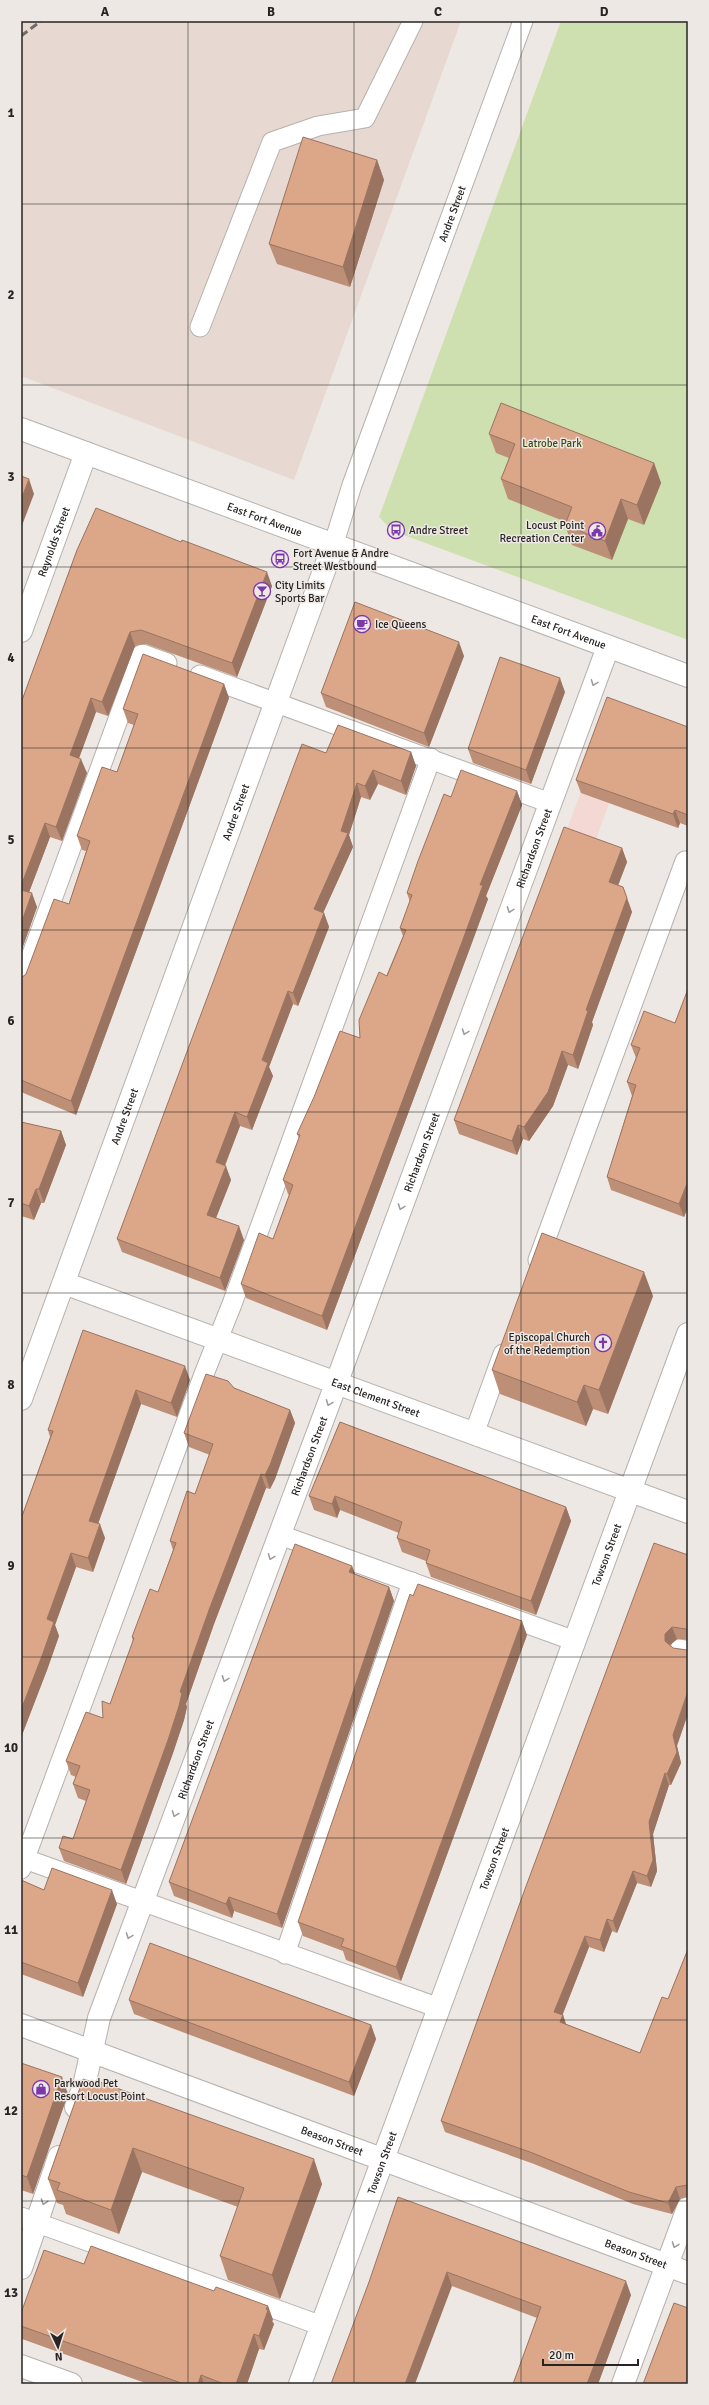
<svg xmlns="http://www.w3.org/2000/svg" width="709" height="2405" font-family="Signika,sans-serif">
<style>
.commercial{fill:#f3d8d4}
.built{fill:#e7d9d2}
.green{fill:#cee0af}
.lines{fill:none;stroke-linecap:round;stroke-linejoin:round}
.lane-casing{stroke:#b6b1ae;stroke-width:21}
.street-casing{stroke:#b6b1ae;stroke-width:24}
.secondary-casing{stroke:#b6b1ae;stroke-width:24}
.lane{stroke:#fff;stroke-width:19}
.street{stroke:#fff;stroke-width:22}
.secondary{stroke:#fff;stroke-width:22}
.rail{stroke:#706c6a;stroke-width:3;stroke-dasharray:8 4;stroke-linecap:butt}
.wall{fill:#bd8f76}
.shaded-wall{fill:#9a7460}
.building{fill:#dca689;stroke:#9a7460}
.oneway{stroke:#9e9c9c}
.grid{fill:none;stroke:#272423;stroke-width:1;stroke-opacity:0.55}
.labels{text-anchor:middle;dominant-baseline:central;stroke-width:3;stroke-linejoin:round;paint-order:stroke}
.street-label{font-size:11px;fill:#272423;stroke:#eee8e4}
.park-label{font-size:11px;fill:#3a4b10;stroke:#eee8e4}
.poi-label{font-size:11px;fill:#272423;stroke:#eee8e4;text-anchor:start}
.neatline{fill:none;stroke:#272423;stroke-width:1.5}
.grid-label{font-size:13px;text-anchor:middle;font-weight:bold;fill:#272423}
</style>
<rect width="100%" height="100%" fill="#eee8e4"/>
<polygon class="commercial" points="612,708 639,720 595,842 566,832"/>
<polygon class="built" points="21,21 461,21 294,480 21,376"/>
<polygon class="green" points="561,21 688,21 688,640 393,531 379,517"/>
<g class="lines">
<g class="lane-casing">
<g id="lane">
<polyline points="200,327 272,142 318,126 365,118 413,21"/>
<path id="s1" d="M333 546 352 485 523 21"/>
<polyline points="200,675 550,803"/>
<polyline points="21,984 142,654 167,663"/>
<polyline points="538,1260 685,861 688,862"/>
<polyline points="474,1434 503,1354"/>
<polyline points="280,1535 575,1641"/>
<polyline points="680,1649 688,1651"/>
<polyline points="25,1859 439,2008"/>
<polyline points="21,1869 204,1374 232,1304 431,758"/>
<polyline points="285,1954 412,1582"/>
<polyline points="21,2217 322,2326"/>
</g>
</g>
<g class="street-casing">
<g id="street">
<path id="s2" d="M21 631 86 453"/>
<path id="s3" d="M64 1283 688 1512"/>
<path id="s4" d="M21 1399 333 546"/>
<path id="s5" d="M21 2025 688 2273"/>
<path id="s6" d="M76 2107 84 2086 99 2018 336 1384 608 647"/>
<polyline points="21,2268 59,2157"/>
<polyline points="21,2366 71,2384"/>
<path id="s7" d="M300 2384 688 1334"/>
<polyline points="623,2384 688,2208"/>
</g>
</g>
<g class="secondary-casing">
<g id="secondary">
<path id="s8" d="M21 429 688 676"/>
</g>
</g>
<use href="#lane" class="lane"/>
<use href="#street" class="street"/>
<use href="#secondary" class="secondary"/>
<polyline class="rail" points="21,36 41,21"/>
</g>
<g class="wall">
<polygon points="377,160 384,180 350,287 277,264 269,244"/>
<polygon points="489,434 654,463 661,483 644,525 628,519 612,560 572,545 565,525 566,522 508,499 501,479 509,458 496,453"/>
<polygon points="77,550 272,586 237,677 146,644 135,646 108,716 96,712 79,758 87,773 62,841 50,837 29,892 37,907 21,952 21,703"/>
<polygon points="464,656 429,747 326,707 321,693"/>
<polygon points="224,684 229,698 76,1115 21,1092 21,978 26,974 69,904 86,851 82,850 77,836 117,772 134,725 128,723 123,709"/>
<polygon points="565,692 531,784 473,763 468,749"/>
<polygon points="688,727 688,826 680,823 678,828 581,793 576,780"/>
<polygon points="411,752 416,766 406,795 378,784 370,800 361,797 349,835 353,847 323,913 324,913 329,927 298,1006 293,1004 269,1067 273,1076 252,1130 240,1126 225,1166 231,1180 216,1218 244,1240 225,1291 122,1252 117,1239 326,753"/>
<polygon points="517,791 522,805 486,896 488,899 470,948 327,1330 246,1298 241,1284 273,1239 289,1195 288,1194 283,1180 299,1138 297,1134 360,1038 403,936 400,928 410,902 407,893 451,797"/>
<polygon points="622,848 627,862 618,885 623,887 632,912 592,1022 593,1025 578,1069 568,1065 553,1106 529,1141 523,1139 517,1155 459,1134 454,1120"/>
<polygon points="688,989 688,1207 684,1217 611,1190 607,1177 632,1096 627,1082 636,1058 631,1045 675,1023"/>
<polygon points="21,1122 61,1131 66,1145 44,1203 41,1203 34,1220 21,1216"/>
<polygon points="653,1296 608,1414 593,1409 586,1426 500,1394 492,1370"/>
<polygon points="83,1330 190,1380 177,1417 141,1404 98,1524 105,1538 93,1572 76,1567 55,1625 59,1636 47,1670 22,1735 21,1735 21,1519 50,1437 48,1430"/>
<polygon points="234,1388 290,1410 295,1423 275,1479 270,1489 266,1488 214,1624 186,1704 187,1707 184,1720 173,1753 126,1884 64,1861 59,1848 73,1839 86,1801 78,1798 73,1784 76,1777 71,1775 66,1761 103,1718 110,1704 133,1642 132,1637 158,1592 173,1550 170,1541 195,1494 210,1455 189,1447 184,1433"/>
<polygon points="340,1422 566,1507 571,1521 536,1615 431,1577 426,1563 426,1561 402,1552 397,1538 399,1533 340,1510 337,1518 314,1510 309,1496"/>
<polygon points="688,1555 688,1640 677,1639 670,1645 677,1746 681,1763 671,1785 669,1785 653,1834 657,1871 651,1887 637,1883 617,1933 612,1931 604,1952 589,1947 562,2015 563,2015 566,2024 640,2053 668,1999 688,1949 688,2197 680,2199 672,2214 633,2204 534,2164 445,2132 441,2121"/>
<polygon points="352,1566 355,1574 389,1587 394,1601 282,1928 234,1911 232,1918 174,1896 169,1882"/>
<polygon points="527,1635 401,1981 346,1960 343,1951 303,1936 298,1922"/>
<polygon points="21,1880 44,1890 117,1904 83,1997 21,1974"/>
<polygon points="129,2000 371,2025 376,2039 354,2096 134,2014"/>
<polygon points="21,2063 68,2094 33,2194 21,2190"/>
<polygon points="83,2079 322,2184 280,2299 228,2280 220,2256 238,2207 142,2172 119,2234 66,2214 63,2205 57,2203 48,2179"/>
<polygon points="398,2197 631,2295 598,2384 513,2384 537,2318 452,2286"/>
<polygon points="84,2264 214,2291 268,2306 273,2320 272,2321 274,2324 264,2350 259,2349 247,2384 148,2384 22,2339 21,2337 21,2313"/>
</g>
<g class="shaded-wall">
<polygon points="377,160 384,180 350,287 343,267"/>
<polygon points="654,463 661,483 644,525 637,505"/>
<polygon points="29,479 34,494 21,528 21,500"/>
<polygon points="621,499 628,519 612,560 605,541"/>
<polygon points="267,572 272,586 237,677 232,663"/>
<polygon points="130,632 135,646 108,716 102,702"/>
<polygon points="459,642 464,656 429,747 424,733"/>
<polygon points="560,678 565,692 531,784 526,770"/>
<polygon points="224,684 229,698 76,1115 71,1101"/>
<polygon points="91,698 96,712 75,769 70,755"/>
<polygon points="411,752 416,766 406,795 401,781"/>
<polygon points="81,759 87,773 62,841 56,827"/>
<polygon points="373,770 378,784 370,800 365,786"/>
<polygon points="357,783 361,797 349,835 353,847 319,922 314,909"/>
<polygon points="517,791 522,805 486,896 488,899 470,948 327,1330 322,1316 480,885"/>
<polygon points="675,810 680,823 678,828 673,814"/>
<polygon points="45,823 50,837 25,903 21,893 21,886"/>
<polygon points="622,848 627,862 614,896 609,882"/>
<polygon points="623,887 632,912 592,1022 593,1025 578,1069 573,1055"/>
<polygon points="32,893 37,907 21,952 21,924"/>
<polygon points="324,913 329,927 298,1006 293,993"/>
<polygon points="288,991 293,1004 269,1067 273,1076 252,1130 247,1117 262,1060"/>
<polygon points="562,1051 568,1065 553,1106 529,1141 524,1127"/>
<polygon points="235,1112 240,1126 221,1175 216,1162"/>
<polygon points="518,1125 523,1139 517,1155 512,1141"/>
<polygon points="61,1131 66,1145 44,1203 39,1189"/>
<polygon points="226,1166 231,1180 212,1228 207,1215"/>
<polygon points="688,1181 688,1207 684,1217 679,1204"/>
<polygon points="36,1189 41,1203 34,1220 29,1206"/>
<polygon points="239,1226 244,1240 225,1291 220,1278"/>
<polygon points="644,1272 653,1296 608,1414 599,1390"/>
<polygon points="185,1366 190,1380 177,1417 171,1403"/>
<polygon points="584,1385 593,1409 586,1426 577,1402"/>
<polygon points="136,1390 141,1404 94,1535 89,1521"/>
<polygon points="290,1410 295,1423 275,1479 270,1489 265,1475"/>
<polygon points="261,1474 266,1488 214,1624 186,1704 187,1707 184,1720 173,1753 126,1884 121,1870 180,1692 209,1610"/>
<polygon points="335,1496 340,1510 337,1518 332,1504"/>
<polygon points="566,1507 571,1521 536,1615 531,1601"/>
<polygon points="100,1524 105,1538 93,1572 88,1558"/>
<polygon points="71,1553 76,1567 55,1625 59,1636 47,1670 22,1735 21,1734 21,1710 47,1619"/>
<polygon points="352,1566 357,1580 349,1572"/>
<polygon points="389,1587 394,1601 282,1928 277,1914"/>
<polygon points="522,1621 527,1635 401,1981 396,1967"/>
<polygon points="672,1627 677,1639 669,1646 665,1641 665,1634"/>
<polygon points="688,1691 688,1714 677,1746 681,1763 671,1785 667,1774 673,1735"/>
<polygon points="665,1773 669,1785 653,1834 657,1871 651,1887 647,1876 649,1822"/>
<polygon points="633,1871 637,1883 617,1933 613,1921"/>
<polygon points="112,1890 117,1904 83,1997 78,1983"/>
<polygon points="229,1897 234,1911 232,1918 226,1904"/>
<polygon points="607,1919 612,1931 604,1952 600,1940"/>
<polygon points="585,1936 589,1947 559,2024 554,2012"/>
<polygon points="563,2015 567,2027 560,2022"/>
<polygon points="371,2025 376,2039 354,2096 349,2082"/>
<polygon points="62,2077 68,2094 33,2194 27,2177"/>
<polygon points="133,2148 142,2172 119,2234 111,2210"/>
<polygon points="314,2159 322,2184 280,2299 272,2275"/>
<polygon points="676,2187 680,2199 672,2214 668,2203"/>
<polygon points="447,2272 452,2286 415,2384 405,2384"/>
<polygon points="626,2281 631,2295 598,2384 587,2384"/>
<polygon points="268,2306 273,2320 272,2321 274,2324 264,2350 259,2336"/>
<polygon points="254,2334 259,2349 247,2384 236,2384"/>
<polygon points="201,2375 204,2384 198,2384"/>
</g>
<g class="building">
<polygon points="303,137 377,160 343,267 269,244"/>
<polygon points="501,403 654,463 637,505 621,499 605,541 565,525 572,507 501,479 515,444 489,434"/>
<polygon points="21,476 29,479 21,500"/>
<polygon points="96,508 181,542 182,540 267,572 232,663 141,630 130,632 102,702 91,698 70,755 81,759 56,827 45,823 21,886 21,703 77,550"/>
<polygon points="355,602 459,642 424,733 321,693"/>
<polygon points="143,654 224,684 71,1101 21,1080 21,978 26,974 54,899 69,904 90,841 77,836 102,767 117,772 138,714 123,709"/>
<polygon points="500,657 560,678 526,770 468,749"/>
<polygon points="607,697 688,727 688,815 675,810 673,814 576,780"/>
<polygon points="338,725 411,752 401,781 373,770 365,786 357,783 341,831 348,833 314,909 324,913 293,993 288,991 262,1060 268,1063 247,1117 235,1112 216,1162 226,1166 207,1215 239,1226 220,1278 117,1239 302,744 326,753"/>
<polygon points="461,770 517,791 480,885 483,885 465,934 322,1316 241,1284 259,1233 273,1239 293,1185 283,1180 300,1135 297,1134 314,1097 340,1031 360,1038 359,1020 379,972 387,976 406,930 400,928 412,895 407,893 418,861 444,794 451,797"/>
<polygon points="564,827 622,848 609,882 623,887 627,898 586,1010 588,1011 573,1055 562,1051 548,1092 524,1127 518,1125 512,1141 454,1120"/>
<polygon points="21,890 32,893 21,924"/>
<polygon points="688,989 688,1181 679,1204 607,1177 636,1085 627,1082 640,1048 631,1045 644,1011 675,1023"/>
<polygon points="21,1122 61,1131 39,1189 36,1189 29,1206 21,1203"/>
<polygon points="542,1233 644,1272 599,1390 584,1385 577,1402 492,1370"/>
<polygon points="83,1330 185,1366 171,1403 136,1390 89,1521 100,1524 88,1558 71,1553 47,1619 54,1622 42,1656 21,1710 21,1519 53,1431 48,1430"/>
<polygon points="206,1374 228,1381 234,1388 290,1410 270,1465 265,1475 261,1474 209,1610 180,1692 182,1693 179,1706 168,1740 121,1870 59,1848 63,1836 73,1839 90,1790 73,1784 80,1766 66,1761 86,1712 103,1718 102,1701 110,1704 134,1638 132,1637 150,1589 158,1592 176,1543 170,1541 187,1491 195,1494 213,1444 184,1433"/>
<polygon points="340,1422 566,1507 531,1601 426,1563 430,1550 397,1538 402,1522 335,1496 332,1504 309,1496"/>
<polygon points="654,1543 688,1555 688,1630 686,1629 672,1627 665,1634 665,1641 673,1648 687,1650 688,1649 688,1691 673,1735 677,1752 667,1774 665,1773 649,1822 653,1860 647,1876 633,1871 613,1921 607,1919 600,1940 585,1936 554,2012 563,2015 560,2022 640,2053 662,1997 668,1999 688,1949 688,2185 676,2187 668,2203 629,2192 530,2152 441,2121 525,1889"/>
<polygon points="295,1544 352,1566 349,1572 389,1587 277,1914 229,1897 226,1904 169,1882"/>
<polygon points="418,1584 522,1621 396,1967 341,1946 344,1939 298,1922 410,1594 413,1596"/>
<polygon points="52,1868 112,1890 78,1983 21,1962 21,1880 44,1890"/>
<polygon points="150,1943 371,2025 349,2082 129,2000"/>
<polygon points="21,2063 62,2077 27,2177 21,2175"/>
<polygon points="83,2079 96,2083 97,2081 314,2159 272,2275 220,2256 244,2188 133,2148 111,2210 57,2190 60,2183 48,2179"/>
<polygon points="398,2197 626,2281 587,2384 513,2384 541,2307 447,2272 405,2384 331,2384 369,2282"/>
<polygon points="91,2246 214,2291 216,2287 268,2306 266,2309 268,2310 259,2336 254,2334 236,2384 224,2384 201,2375 198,2384 184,2384 21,2326 21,2313 44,2250 84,2264"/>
<polygon points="674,2303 688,2308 688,2384 643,2384"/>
</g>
<defs><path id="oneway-chevron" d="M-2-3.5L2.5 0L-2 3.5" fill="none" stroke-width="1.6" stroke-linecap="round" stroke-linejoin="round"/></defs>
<g class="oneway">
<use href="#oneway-chevron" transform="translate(594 683) rotate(111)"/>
<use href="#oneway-chevron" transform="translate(510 910) rotate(110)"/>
<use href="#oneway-chevron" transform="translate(465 1032) rotate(110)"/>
<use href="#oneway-chevron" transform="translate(401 1207) rotate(110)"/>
<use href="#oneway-chevron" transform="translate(329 1403) rotate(111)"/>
<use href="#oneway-chevron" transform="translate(271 1557) rotate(111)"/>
<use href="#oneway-chevron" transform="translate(225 1679) rotate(111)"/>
<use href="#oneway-chevron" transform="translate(175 1814) rotate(111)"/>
<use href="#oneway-chevron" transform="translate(129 1936) rotate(110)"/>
<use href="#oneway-chevron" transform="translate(44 2202) rotate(109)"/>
<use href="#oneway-chevron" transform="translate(675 2245) rotate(110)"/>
</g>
<path class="grid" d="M188 21V2384M354 21V2384M521 21V2384M21 204H688M21 385H688M21 567H688M21 748H688M21 930H688M21 1112H688M21 1293H688M21 1475H688M21 1657H688M21 1838H688M21 2020H688M21 2201H688"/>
<defs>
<g id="bus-ring" transform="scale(0.9)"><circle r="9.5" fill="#eee8e4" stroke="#7b38ac" stroke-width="1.5"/><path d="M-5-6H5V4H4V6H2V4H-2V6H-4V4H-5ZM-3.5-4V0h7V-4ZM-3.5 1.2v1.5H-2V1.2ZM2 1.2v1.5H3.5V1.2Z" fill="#7b38ac"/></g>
<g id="civic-ring" transform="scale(0.9)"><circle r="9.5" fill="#eee8e4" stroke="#7b38ac" stroke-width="1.5"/><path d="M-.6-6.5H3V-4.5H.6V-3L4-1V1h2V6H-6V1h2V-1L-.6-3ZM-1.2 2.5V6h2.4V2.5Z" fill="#7b38ac"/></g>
<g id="bar-ring" transform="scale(0.9)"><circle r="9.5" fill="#eee8e4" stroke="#7b38ac" stroke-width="1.5"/><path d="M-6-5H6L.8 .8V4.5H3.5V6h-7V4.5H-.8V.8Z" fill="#7b38ac"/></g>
<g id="cafe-ring" transform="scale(0.9)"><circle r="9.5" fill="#eee8e4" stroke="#7b38ac" stroke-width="1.5"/><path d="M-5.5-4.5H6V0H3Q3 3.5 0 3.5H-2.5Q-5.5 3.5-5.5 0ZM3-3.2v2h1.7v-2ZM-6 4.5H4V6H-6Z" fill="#7b38ac"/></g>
<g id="church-ring" transform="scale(0.9)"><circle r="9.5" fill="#eee8e4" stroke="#7b38ac" stroke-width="1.5"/><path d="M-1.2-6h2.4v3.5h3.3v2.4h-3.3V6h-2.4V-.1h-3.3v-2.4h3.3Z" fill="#7b38ac"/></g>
<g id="shop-ring" transform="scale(0.9)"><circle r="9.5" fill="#eee8e4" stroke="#7b38ac" stroke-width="1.5"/><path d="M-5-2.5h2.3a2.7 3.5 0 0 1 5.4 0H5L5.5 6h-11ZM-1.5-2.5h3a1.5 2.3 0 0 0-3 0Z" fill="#7b38ac"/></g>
</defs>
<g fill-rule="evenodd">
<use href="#bus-ring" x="396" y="530"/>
<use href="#civic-ring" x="597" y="531"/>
<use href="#bus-ring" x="280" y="559"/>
<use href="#bar-ring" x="262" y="591"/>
<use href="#cafe-ring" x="362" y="624"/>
<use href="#church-ring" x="603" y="1343"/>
<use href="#shop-ring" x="41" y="2089"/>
</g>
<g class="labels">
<g class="street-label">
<text stroke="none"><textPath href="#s1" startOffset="353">Andre Street</textPath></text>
<text stroke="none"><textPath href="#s8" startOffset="260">East Fort Avenue</textPath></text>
<text stroke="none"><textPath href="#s2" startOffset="95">Reynolds Street</textPath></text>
<text stroke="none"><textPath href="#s8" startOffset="584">East Fort Avenue</textPath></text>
<text stroke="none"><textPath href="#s4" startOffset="625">Andre Street</textPath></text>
<text stroke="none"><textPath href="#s6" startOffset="1340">Richardson Street</textPath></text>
<text stroke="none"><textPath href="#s4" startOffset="301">Andre Street</textPath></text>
<text stroke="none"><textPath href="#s6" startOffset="1016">Richardson Street</textPath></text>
<text stroke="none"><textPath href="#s3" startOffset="332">East Clement Street</textPath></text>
<text stroke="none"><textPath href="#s6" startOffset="692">Richardson Street</textPath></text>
<text stroke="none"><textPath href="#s7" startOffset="884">Towson Street</textPath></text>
<text stroke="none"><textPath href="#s6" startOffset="368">Richardson Street</textPath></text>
<text stroke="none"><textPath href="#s7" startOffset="560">Towson Street</textPath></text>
<text stroke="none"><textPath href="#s5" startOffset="332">Beason Street</textPath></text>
<text stroke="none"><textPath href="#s7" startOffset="236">Towson Street</textPath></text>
<text stroke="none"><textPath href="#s5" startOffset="656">Beason Street</textPath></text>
</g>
<g class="park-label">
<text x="552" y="443">Latrobe Park</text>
</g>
<g class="poi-label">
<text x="584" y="525" text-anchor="end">Locust Point<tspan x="584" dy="13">Recreation Center</tspan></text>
<text x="409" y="530">Andre Street</text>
<text x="293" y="553">Fort Avenue &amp; Andre<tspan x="293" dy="13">Street Westbound</tspan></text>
<text x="275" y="585">City Limits<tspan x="275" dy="13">Sports Bar</tspan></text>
<text x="375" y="624">Ice Queens</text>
<text x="590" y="1337" text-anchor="end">Episcopal Church<tspan x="590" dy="13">of the Redemption</tspan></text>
<text x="54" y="2083">Parkwood Pet<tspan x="54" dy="13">Resort Locust Point</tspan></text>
</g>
</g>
<rect width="709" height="2405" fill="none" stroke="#eee8e4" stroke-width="44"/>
<g transform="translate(58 2347) rotate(176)" stroke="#eee8e4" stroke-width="3" paint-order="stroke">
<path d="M0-3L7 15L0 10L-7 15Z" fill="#272423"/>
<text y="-6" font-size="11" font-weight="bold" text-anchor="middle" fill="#272423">N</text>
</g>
<path d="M543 2359v6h95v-6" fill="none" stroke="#272423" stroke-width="2"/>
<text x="549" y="2359" font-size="12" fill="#272423" stroke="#eee8e4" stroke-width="3" paint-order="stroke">20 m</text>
<rect x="22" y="22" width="665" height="2361" class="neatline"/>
<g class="grid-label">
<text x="105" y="16">A</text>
<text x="271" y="16">B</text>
<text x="438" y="16">C</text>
<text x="604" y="16">D</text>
<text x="11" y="117">1</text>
<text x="11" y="299">2</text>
<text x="11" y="481">3</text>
<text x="11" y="662">4</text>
<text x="11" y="844">5</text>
<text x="11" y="1025">6</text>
<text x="11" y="1207">7</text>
<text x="11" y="1389">8</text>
<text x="11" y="1570">9</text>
<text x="11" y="1752">10</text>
<text x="11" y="1934">11</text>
<text x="11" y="2115">12</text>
<text x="11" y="2297">13</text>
</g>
</svg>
